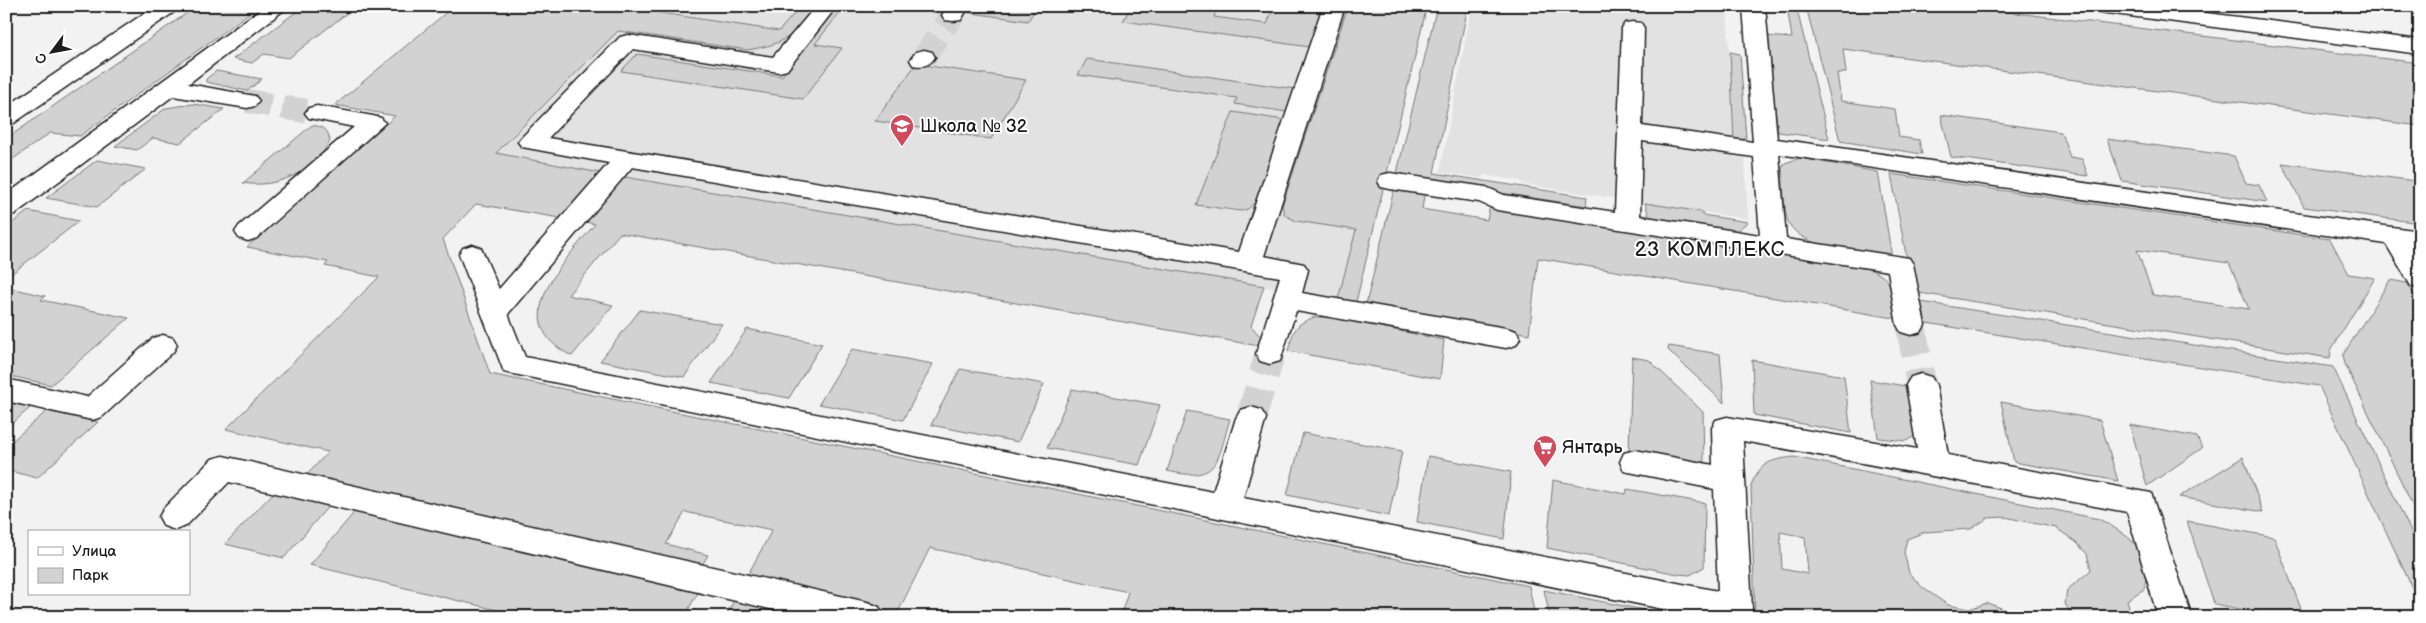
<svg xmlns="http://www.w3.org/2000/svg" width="2426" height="623" font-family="'Balsamiq Sans',sans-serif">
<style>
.built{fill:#e2e2e2}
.green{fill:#d2d2d2;stroke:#777;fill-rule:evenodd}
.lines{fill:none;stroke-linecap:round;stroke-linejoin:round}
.minor-tunnel-far1{stroke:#d2d2d2;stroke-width:24;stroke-dasharray:24 12;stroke-linecap:butt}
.minor-tunnel{stroke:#d2d2d2;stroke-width:30;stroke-dasharray:30 15;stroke-linecap:butt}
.minor-casing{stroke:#1c1c1c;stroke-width:3}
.minor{fill:#fff;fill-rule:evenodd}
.labels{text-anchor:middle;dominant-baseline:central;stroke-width:4;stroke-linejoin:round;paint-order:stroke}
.poi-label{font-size:18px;fill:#1c1c1c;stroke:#fff;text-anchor:start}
.quarter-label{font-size:20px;letter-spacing:1px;fill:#1c1c1c;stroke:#fff}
</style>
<rect width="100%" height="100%" fill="#f2f2f2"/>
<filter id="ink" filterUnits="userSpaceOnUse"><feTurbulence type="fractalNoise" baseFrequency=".02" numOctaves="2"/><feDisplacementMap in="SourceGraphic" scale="10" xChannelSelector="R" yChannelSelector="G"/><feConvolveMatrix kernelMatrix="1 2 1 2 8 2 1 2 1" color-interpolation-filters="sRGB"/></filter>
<g filter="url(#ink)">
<g class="built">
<polygon points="552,6 1383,6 1321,224 1356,230 1338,299 600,173 426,140"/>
<polygon points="1472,6 1727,6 1734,156 1745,158 1748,219 1522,184 1522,181 1483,175 1482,178 1440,172"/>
</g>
<g class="green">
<polygon points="197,6 259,6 80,136 50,133 6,164 6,139"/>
<polygon points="304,6 356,6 289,58 264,54 252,63 233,59"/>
<path d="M454 6H615L779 31 801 6H819C794 35 787 44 747 50L618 31 496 153 600 173 560 218 476 204 443 239 490 374 1529 586 1535 617H1120L1128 592 930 548 897 614 745 580 772 530 685 512 666 544 708 555 699 570 304 478 328 452 226 429 379 277 325 266 328 262 247 247 395 116 335 105Z"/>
<polygon points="838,6 845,6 815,44 842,48 803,99 621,71 637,54 782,76"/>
<polygon points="969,6 1037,6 1028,21 965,12"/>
<polygon points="1131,6 1218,6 1214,17 1267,24 1274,6 1323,6 1310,47 1123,21"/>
<polygon points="1348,6 1427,6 1356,302 1338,299 1356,230 1296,221 1285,215 1282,206"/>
<polygon points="1437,6 1468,6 1434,173 1587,197 1586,206 1396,177"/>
<polygon points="1787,6 1796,6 1829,139 1778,132 1766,36 1792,38"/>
<polygon points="1806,6 1960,6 2420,63 2420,126 1843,49 1846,73 1837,73 1841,101 1895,109 1899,137 1919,140 1922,154 1840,141"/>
<polygon points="1730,52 1740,54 1746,138 1734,143"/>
<polygon points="1087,59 1295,89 1287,112 1235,104 1237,98 1078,75"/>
<polygon points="916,64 1026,80 991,139 875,121"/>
<polygon points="216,71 262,79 247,91 206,82 206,79"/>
<polygon points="193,104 224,109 180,143 153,138 137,150 115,146 166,108"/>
<polygon points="1233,112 1284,120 1255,202 1248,209 1241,211 1196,205"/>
<polygon points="1941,115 2061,132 2070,157 2082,159 2088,176 1951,157"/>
<path d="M312 125C324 127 328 129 330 141 314 172 276 189 243 183Z"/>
<polygon points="2107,139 2234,156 2246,183 2259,185 2267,202 2122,181"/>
<path d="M1800 158 1878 172 1892 258C1863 253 1803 251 1788 222 1784 213 1783 180 1782 168L1785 163Z"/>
<polygon points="97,160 146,169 97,207 46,198"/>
<polygon points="2282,163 2415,181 2420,188 2420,223 2304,207"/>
<path d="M1891 174 2330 239 2349 274 2375 278 2331 350 2330 358 1913 292ZM2137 250 2229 263 2249 309 2153 295Z"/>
<path d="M619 176 1264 286 1251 326 1261 337 1259 346 620 233 568 295 613 305 572 356C502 322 565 261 595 224L580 221Z"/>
<path d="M1395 185 1425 190 1422 209 1487 220 1490 206 1864 267C1895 278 1892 289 1900 319L1538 258 1529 334 1366 304Z"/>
<polygon points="1645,203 1702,212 1702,215 1748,222 1736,231 1726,232 1659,222 1649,216"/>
<polygon points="28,211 79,221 6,278 6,228"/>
<polygon points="2390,280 2407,283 2420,305 2420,521 2345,364 2343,355"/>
<polygon points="6,287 45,296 41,300 129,318 51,385 6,375"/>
<polygon points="1915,301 2333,367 2420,551 2420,605 2319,386 1920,322"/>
<polygon points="640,310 722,324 684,377 600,361"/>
<path d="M1315 317H1331L1444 340 1440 379 1288 351C1294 330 1294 324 1315 317Z"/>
<polygon points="747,329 822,344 789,398 711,383"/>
<polygon points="1669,346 1720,354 1724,403 1668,350"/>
<polygon points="852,349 933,364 903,420 819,404"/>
<polygon points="1632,357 1649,360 1703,412 1704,464 1629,450"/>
<polygon points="1752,360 1844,376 1851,433 1754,415"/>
<polygon points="960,369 1044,384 1018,442 931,425"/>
<polygon points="1870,380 1911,387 1916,435 1906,441 1878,438"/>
<polygon points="1072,389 1160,405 1139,465 1047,448"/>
<polygon points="6,402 31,407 6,429"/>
<polygon points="2001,402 2100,420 2118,481 2014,462"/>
<polygon points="47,411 98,422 37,478 6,470 6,446"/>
<path d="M1187 411 1230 419C1217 461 1220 483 1167 471Z"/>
<polygon points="2130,425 2197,437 2202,448 2147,486"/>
<polygon points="1303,433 1402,451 1389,516 1287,495"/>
<polygon points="1428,456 1511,472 1504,539 1417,522"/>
<path d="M1794 457 2099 519C2128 535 2155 551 2144 589L2127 600 2132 617H2073L2065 604 2067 590 2091 570 2087 554 2076 542 2056 528 2005 517 1988 518 1971 529 1925 532 1907 539 1904 552 1909 573 1923 588 1948 605 1969 609 1987 603 2007 610 2010 617H1755L1751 485C1761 462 1770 460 1794 457ZM1780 532 1805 537 1808 574 1782 569Z"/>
<polygon points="2243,457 2263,512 2179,497"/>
<polygon points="1553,480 1626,494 1627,489 1705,503 1704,567 1690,575 1678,574 1547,548"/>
<polygon points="276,490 331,503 284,558 225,544"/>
<polygon points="357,509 700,589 684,617 526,617 310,565"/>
<polygon points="2187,521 2274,537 2304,617 2281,617 2214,604"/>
<polygon points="1544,590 1679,617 1550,617"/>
<polygon points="736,597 820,617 725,617"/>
</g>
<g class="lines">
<g class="minor-tunnel-far1">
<polyline points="924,57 953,15"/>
<polyline points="247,101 317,113"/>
</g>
<g class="minor-tunnel">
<polyline points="1911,325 1921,385"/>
<polyline points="1251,418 1270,354"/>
</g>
<g class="minor-casing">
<g id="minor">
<polygon points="155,6 180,6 177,10 14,123 6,125 6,107"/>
<polygon points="265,6 289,6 188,84 255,96 259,101 255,106 247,108 173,96 15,214 6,216 6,195"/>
<polygon points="816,6 837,6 787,70 779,72 633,49 548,138 1239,252 1323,6 1345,6 1264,256 1304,264 1308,270 1302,293 1506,328 1516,331 1520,338 1516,345 1506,348 1296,311 1280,361 1270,364 1260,361 1256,354 1280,277 632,167 508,314 525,357 1213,492 1236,418 1241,410 1251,407 1261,410 1266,418 1243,498 1718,591 1714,489 1624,471 1620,462 1624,453 1635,450 1713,465 1712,428 1716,420 1727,417 1917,449 1906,385 1911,377 1921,374 1931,377 1936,385 1948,455 2151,493 2192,617 2158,617 2127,512 1743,441 1752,609 1748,617 1702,617 504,372 459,254 463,248 472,245 481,248 499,289 609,163 522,147 518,142 522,137 620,37 628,35 773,57"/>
<polygon points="948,6 969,6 961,20 953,21 945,20 942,15"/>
<path d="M1743 6H1765L1777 139 2420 231V249L2415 248 2420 256V288L2411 286 2386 244 1779 154 1786 239 1909 258 1913 264 1925 325 1921 332 1911 335 1901 332 1897 325 1888 271 1497 210 1479 202 1390 189 1381 187 1378 181 1381 175 1390 173 1486 187 1504 195 1615 212 1622 28 1625 23 1633 22 1641 23 1644 28 1642 126 1753 142ZM1642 141 1754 157 1760 235 1640 216Z"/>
<polygon points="2089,6 2151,6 2420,40 2420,54 2099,12 2092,10"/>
<path d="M924 50 932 52 935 57C929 66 923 67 913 65L910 60 916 52Z"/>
<polygon points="317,106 373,116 381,118 385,123 257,238 248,241 239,238 235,232 239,226 354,127 309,118 305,113 309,108"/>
<polygon points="163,335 173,338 177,345 173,352 102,417 92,420 6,401 6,379 87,397 153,338"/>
<polygon points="223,456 867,602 879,607 884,617 804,617 229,482 186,526 175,530 164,526 159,517 164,508 212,459"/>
</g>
</g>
<use href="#minor" class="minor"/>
</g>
</g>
<defs>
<g id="school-pin" transform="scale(1.25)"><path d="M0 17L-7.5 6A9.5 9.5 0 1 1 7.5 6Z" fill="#d1495b" stroke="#fff"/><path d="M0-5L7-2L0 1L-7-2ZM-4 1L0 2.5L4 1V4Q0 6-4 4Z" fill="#fff"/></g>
<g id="supermarket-pin" transform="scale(1.25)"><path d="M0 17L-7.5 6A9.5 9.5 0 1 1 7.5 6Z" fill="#d1495b" stroke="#fff"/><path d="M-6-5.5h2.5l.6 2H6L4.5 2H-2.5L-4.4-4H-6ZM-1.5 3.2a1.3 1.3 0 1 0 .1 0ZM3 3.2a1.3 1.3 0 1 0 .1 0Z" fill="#fff"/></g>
</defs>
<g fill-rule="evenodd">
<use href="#school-pin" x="902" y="126"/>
<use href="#supermarket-pin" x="1545" y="447"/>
</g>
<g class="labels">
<g class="poi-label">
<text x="920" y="126">Школа № 32</text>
<text x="1562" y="447">Янтарь</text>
</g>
<g class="quarter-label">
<text x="1710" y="250">23 КОМПЛЕКС</text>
</g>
</g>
<rect width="2426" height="623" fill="none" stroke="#fff" stroke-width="25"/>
<rect x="12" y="12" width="2401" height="598" fill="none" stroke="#1c1c1c" stroke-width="2" filter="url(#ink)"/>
<rect x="28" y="530" width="162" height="65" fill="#ffffff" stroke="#a4a4a4"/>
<rect x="38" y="547" width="25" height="8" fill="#ffffff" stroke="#a4a4a4"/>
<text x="72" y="556" font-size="15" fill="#1c1c1c">Улица</text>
<rect x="38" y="568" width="25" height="15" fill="#d2d2d2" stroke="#a4a4a4"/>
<text x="72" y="580" font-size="15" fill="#1c1c1c">Парк</text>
<g transform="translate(52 52) rotate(238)" stroke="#ffffff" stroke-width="4" paint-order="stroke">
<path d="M0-4L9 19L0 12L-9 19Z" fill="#1c1c1c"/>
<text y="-8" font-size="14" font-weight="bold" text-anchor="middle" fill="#1c1c1c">С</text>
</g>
</svg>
